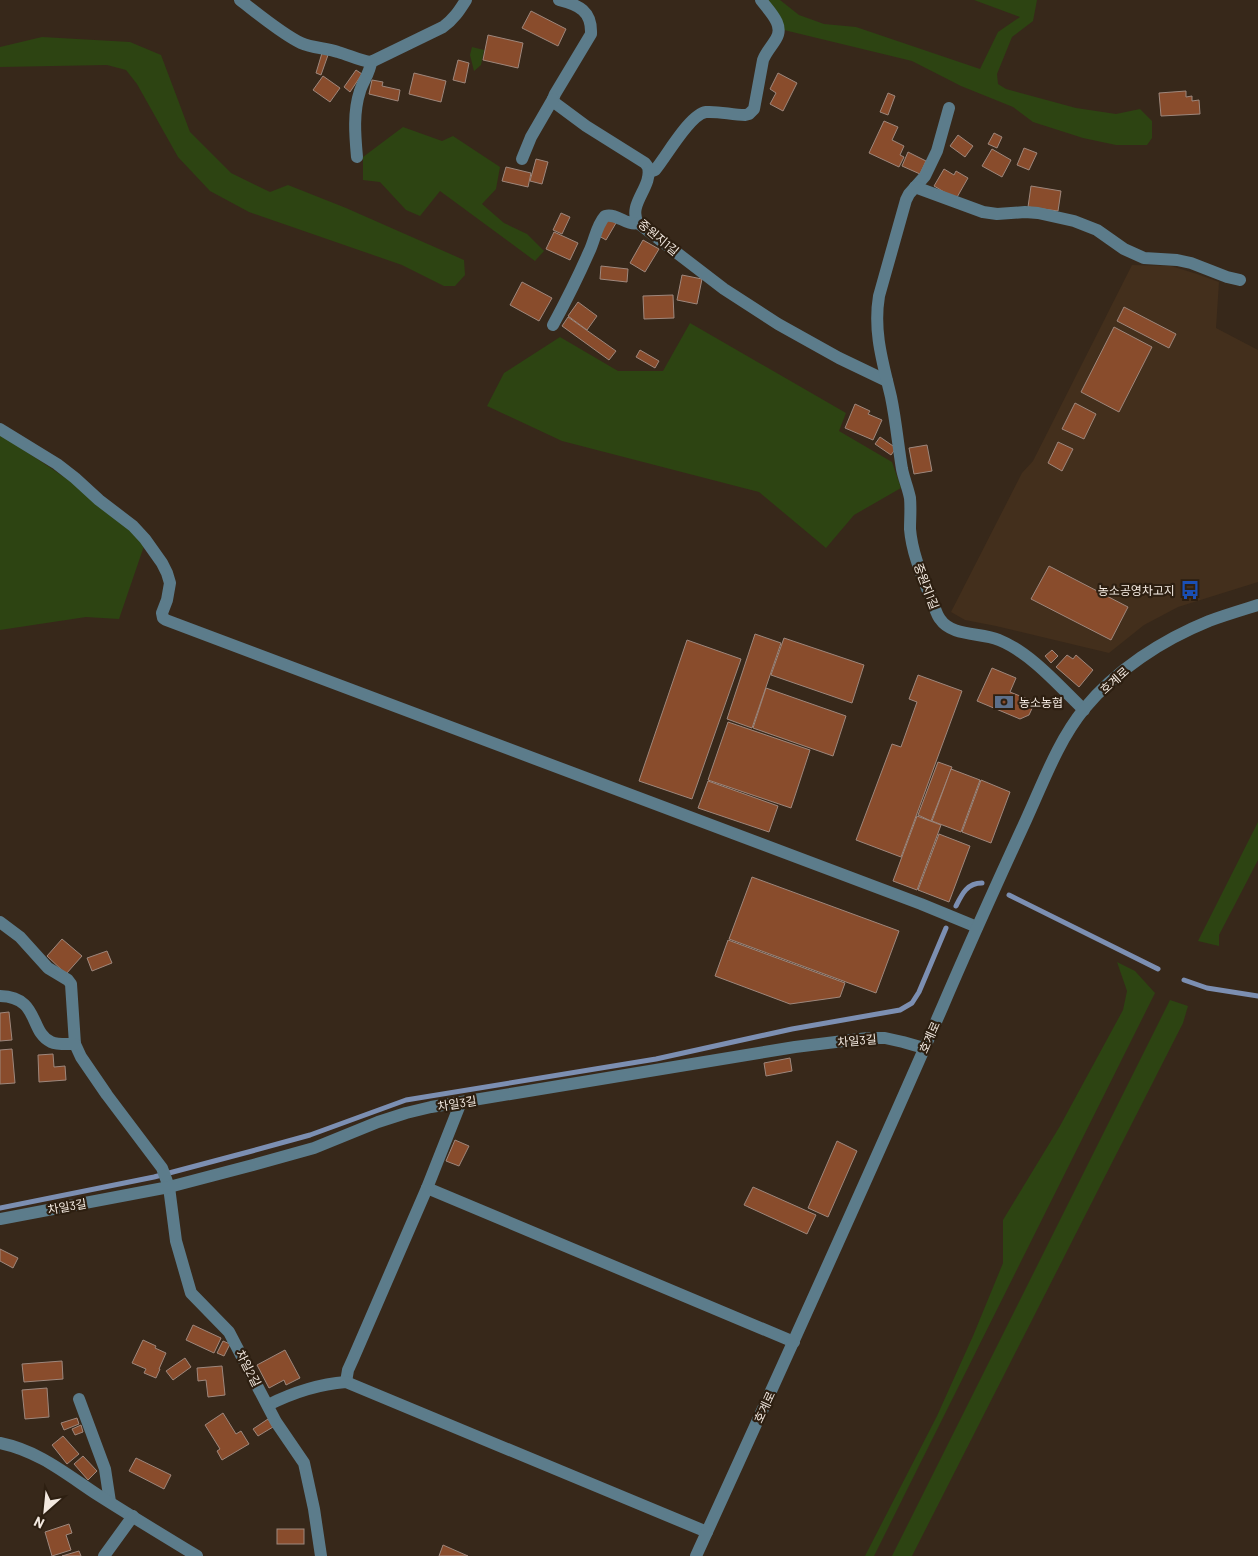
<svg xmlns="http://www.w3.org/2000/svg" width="1258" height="1556" font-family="Barlow,'Noto Sans KR',sans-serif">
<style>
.built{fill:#432f1c}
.green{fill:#2d4412}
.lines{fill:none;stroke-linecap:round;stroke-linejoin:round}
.stream{stroke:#7c8fb2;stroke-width:5}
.building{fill:#894c2c;stroke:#9e877c}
.minor{stroke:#5c7c8b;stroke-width:12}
.labels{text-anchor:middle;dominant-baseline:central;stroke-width:4.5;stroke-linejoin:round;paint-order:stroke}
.street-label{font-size:12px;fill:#f3e9e0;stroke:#2d1f11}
.poi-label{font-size:12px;fill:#f3e9e0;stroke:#2d1f11;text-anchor:end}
</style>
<rect width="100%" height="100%" fill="#37281a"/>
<polygon class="built" points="1132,265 1171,266 1197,274 1219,282 1216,328 1258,350 1258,582 1178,607 1144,625 1109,653 996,626 965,620 951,612 1022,473 1033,461"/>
<g class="green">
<polygon points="767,0 780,0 799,15 824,24 856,27 980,69 998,32 1020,17 974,0 1037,0 1033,21 1012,37 997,74 998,84 1006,89 1076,108 1116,114 1140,109 1152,121 1152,138 1147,145 1116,145 1083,138 1033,122 1013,107 961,86 912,61 784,30"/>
<polygon points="42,37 130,42 161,55 190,132 231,173 270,192 288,185 346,208 464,260 465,275 455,286 444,286 402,265 249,212 210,191 178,157 137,84 126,70 107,65 0,67 0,47"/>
<polygon points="472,47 484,50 481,65 474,71 470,55"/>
<polygon points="403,127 442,141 453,136 500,167 496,189 482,204 504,223 527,234 544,251 535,261 440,191 420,216 406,210 380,182 363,180 363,157"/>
<polygon points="690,323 846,413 839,431 892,462 901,488 854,515 826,548 759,492 562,441 487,406 504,373 560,337 618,371 663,371"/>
<polygon points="0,434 67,479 119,518 144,546 119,619 86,617 0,630"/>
<polygon points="1258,822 1258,860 1219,935 1219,946 1198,941"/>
<polygon points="1117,962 1135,971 1155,993 874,1556 865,1556 937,1416 973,1336 1003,1263 1003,1220 1060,1126 1123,1010 1127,991"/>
<polygon points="1170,1000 1188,1006 1183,1023 912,1556 892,1556"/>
</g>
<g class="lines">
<g class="stream">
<polyline points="1009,895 1158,969"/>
<path d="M956 906C962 894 967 883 982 883"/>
<polyline points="1184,980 1207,988 1258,996"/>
<polyline points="0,1208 154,1177 252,1151 310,1135 406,1100 656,1059 792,1029 900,1010 912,1003 919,992 946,928"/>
</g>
</g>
<g class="building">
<polygon points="531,11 566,29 558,46 522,28"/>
<polygon points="488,35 523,43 518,68 483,60"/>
<polygon points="322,53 328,55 321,75 316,73"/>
<polygon points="458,60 469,63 465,83 453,80"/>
<polygon points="356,70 362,74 350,92 344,87"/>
<polygon points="414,73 446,81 441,102 409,94"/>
<polygon points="778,73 797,83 783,111 770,104 776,93 770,89"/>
<polygon points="323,76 340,88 330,102 313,90"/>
<polygon points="372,80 383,82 382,86 400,90 398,101 369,94"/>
<polygon points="1186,91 1186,97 1192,96 1192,101 1199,100 1200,114 1161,116 1159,93"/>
<polygon points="888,93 895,96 888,115 880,112"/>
<polygon points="884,121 898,127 892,140 904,146 900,155 904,157 899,167 869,153"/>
<polygon points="994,133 1002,137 997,148 988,144"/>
<polygon points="958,135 973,146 965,157 950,146"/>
<polygon points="1024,148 1037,153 1029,170 1017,165"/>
<polygon points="992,149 1011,160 1002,177 982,166"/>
<polygon points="908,152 926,161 920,174 902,166"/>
<polygon points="536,159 548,162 542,184 530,181"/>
<polygon points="506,167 531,173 528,187 502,181"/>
<polygon points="944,169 954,175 956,171 968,178 956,199 934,186"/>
<polygon points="1031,186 1061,191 1058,211 1028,207"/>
<polygon points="561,213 570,217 562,234 553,230"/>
<polygon points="608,219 616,223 606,240 599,236"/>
<polygon points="554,232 578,243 570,260 546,249"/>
<polygon points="643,240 659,249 645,272 630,263"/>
<polygon points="601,266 628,269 627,282 600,279"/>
<polygon points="682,275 702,279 697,304 677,300"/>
<polygon points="522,282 552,298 539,321 510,305"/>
<polygon points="673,295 674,318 644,319 643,296"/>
<polygon points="578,302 597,316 587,330 568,316"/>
<polygon points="1124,307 1176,334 1169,348 1117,321"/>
<polygon points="568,317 616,351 609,360 562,326"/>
<polygon points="1114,327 1152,347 1119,412 1081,392"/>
<polygon points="640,350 659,361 655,368 636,357"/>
<polygon points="1075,403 1096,414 1084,439 1062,429"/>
<polygon points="855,404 870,411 868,414 882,420 873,440 845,428"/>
<polygon points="880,437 896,448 891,455 875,444"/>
<polygon points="1058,442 1073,449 1062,471 1048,463"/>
<polygon points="927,445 932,471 914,474 909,448"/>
<polygon points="1049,566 1128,607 1111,640 1031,599"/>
<polygon points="755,634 781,643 752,728 727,719"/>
<polygon points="784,638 864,665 852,703 771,675"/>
<polygon points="687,640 741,659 692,799 639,781"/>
<polygon points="1052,650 1058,656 1051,663 1045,656"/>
<polygon points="1067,655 1073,659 1076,655 1093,670 1079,687 1056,667"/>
<polygon points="992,668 1016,678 1010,692 1035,702 1029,715 1020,719 977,701"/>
<polygon points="918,675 962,691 901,857 856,840 892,744 901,747 917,702 909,699"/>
<polygon points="766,688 846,716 833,756 753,728"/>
<polygon points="728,722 810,750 791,808 708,780"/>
<polygon points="938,762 952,767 931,821 918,815"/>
<polygon points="951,769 980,780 961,832 932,821"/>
<polygon points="981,780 1010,792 991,843 962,832"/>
<polygon points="708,781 778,806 769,832 698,808"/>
<polygon points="917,816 941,825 917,890 893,881"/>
<polygon points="939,834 970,846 949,902 918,890"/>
<polygon points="752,877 899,931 876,993 729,939"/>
<polygon points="62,939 82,956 66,974 47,956"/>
<polygon points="728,940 845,983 840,997 790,1004 715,976"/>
<polygon points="107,951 112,963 92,971 87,958"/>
<polygon points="9,1012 12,1040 0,1041 0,1013"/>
<polygon points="12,1049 15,1083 0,1084 0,1050"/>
<polygon points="53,1054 54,1067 65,1066 66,1080 39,1082 38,1055"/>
<polygon points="790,1058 792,1071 766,1076 764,1063"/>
<polygon points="455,1140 469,1146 459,1166 446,1161"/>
<polygon points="837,1141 857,1151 828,1217 808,1208"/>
<polygon points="753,1187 816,1215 807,1234 744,1205"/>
<polygon points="0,1249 18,1258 13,1268 0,1261"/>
<polygon points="193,1325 221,1338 214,1353 186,1340"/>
<polygon points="143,1340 156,1346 155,1348 166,1353 159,1369 160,1369 156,1378 144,1373 146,1369 132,1363"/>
<polygon points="223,1341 230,1344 224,1356 217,1353"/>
<polygon points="285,1350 300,1378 286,1385 284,1380 269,1388 257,1365"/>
<polygon points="185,1358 191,1367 173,1380 166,1371"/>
<polygon points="62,1361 63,1379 24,1382 22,1364"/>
<polygon points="222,1366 225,1395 208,1397 206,1380 198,1381 197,1368"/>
<polygon points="47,1388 49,1417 25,1419 22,1390"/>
<polygon points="223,1413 236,1434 241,1431 249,1444 222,1460 217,1451 220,1449 205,1425"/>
<polygon points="77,1418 79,1424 64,1430 61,1423"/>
<polygon points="268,1419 273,1427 258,1436 253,1429"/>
<polygon points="81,1425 83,1432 75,1435 72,1429"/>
<polygon points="63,1436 79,1454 67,1464 52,1445"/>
<polygon points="83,1456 97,1471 88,1480 74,1464"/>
<polygon points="136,1458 171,1475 164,1489 129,1471"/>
<polygon points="69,1524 72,1533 66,1535 71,1550 52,1556 45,1532"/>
<rect x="277" y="1529" width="27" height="15"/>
<polygon points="443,1545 468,1556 439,1556"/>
<polygon points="79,1551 81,1556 62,1556"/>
</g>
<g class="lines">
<g class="minor">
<path d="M240 0C257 13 282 34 301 43 312 48 326 48 338 52 349 55 360 61 371 62L443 27C454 19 459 11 466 0"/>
<path d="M559 0C579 5 592 11 591 34L555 94 553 99 555 103 586 126 645 163 648 167C653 187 627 204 638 223L724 289 778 324 839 358 887 381"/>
<path d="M949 108 937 151 925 176 909 194 906 200 879 296C873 332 883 363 891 397 896 421 898 445 902 469 904 479 908 488 910 498 911 508 910 519 910 529 912 554 923 578 932 601 935 607 936 614 940 619 952 637 981 632 999 640 1031 653 1059 686 1084 710"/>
<path d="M357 157C355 135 353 112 360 91 363 81 370 73 371 62"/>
<polyline points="522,159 531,137 553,99"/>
<path d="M649 172 655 170C666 157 690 114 706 112 719 111 732 115 745 115L749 114 754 109 763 60C766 52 772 46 776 39 785 25 769 11 761 0"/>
<polyline points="915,187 983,212 997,214 1025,212 1038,213 1074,221 1097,230 1124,249 1144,258 1177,260 1191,263 1227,277 1240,280"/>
<path d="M553 325C566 301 578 277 589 252 595 240 596 226 605 216 618 213 626 226 638 223"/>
<polyline points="0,429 57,464 75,478 99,500 133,526 145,539 162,563 167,573 170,583 167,600 162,613 163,618 166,620 921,904 977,927"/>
<polyline points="0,922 20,937 48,968 68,980 71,984 75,1044 81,1057 107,1095 162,1168 169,1187 176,1241 191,1293 229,1332 276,1422 304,1463 314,1509 321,1556"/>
<path d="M0 996C40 997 29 1032 51 1042 58 1045 67 1044 75 1044"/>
<polyline points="427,1188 794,1342"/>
<polyline points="0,1219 169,1187 253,1165 314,1148 378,1122 406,1113 431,1107 795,1047 868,1038 885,1038 903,1042 924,1048"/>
<polyline points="346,1382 348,1370 353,1359 427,1188 461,1102"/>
<polyline points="79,1399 105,1469 110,1502"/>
<path d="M268 1405C292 1393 319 1384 346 1382L707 1532"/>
<path d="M0 1443C39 1451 66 1474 98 1495 131 1516 164 1536 197 1556"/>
<polyline points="104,1556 133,1516"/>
<path d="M696 1556C779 1374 862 1192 942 1008 969 945 997 883 1026 820 1043 783 1058 741 1084 709 1116 670 1162 640 1209 621 1225 615 1242 610 1258 605"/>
</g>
</g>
<defs>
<g id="bus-bare" transform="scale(1.5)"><path d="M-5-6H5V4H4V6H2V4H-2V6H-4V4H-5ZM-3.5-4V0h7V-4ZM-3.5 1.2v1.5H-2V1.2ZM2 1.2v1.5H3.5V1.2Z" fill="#1a4fb4" stroke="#2d1f11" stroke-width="2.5" paint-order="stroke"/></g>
<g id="bank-bare" transform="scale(1.5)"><path d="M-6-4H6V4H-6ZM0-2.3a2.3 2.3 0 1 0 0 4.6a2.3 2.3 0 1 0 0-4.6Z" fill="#5c6f8a" stroke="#2d1f11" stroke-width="2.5" paint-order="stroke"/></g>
</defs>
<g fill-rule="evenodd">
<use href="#bus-bare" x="1190" y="590"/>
<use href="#bank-bare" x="1004" y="702"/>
</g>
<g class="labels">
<g class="street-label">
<text transform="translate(659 237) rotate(40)">중원지1길</text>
<text transform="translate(927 586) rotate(69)">중원지1길</text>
<text transform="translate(1114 680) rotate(-42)">호계로</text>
<text transform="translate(929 1037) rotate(-66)">호계로</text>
<text transform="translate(857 1040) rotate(-5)">차일3길</text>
<text transform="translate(457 1103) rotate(-9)">차일3길</text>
<text transform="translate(67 1206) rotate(-10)">차일3길</text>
<text transform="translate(249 1368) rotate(63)">차일2길</text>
<text transform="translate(764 1407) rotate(-65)">호계로</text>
</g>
<g class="poi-label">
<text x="1175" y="590">농소공영차고지</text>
<text x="1019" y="702" text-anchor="start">농소농협</text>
</g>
</g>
<g transform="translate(45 1511) rotate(207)" stroke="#2d1f11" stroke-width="4" paint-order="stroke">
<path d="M0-4L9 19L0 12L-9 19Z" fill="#f3e9e0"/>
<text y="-8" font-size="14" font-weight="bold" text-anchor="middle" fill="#f3e9e0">N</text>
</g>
</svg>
